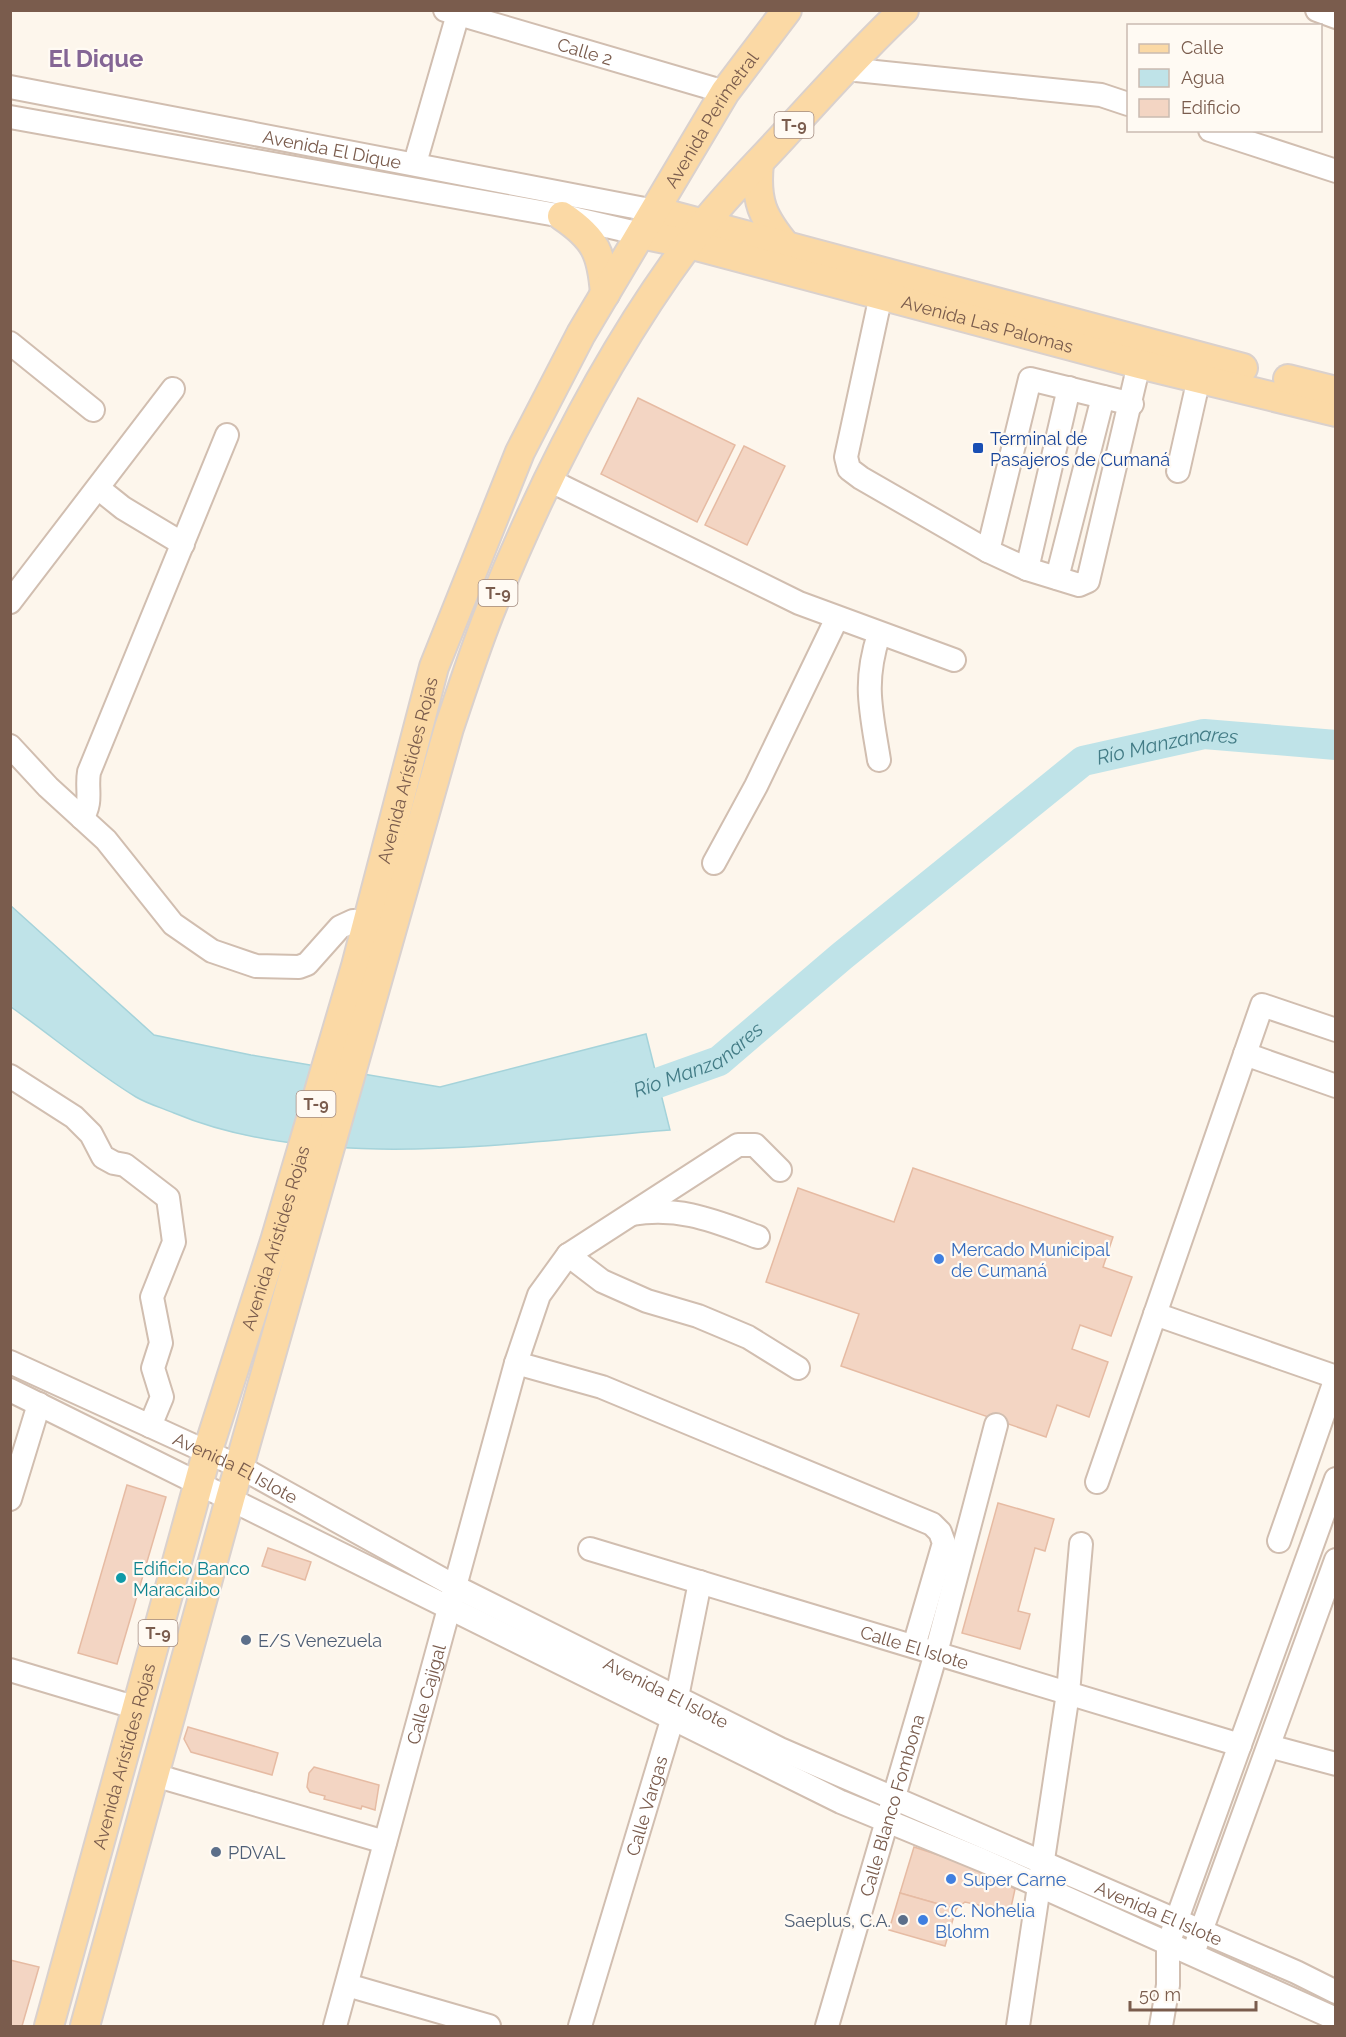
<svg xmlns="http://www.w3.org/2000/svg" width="1346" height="2037" font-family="Raleway,sans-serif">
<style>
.water{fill:#bfe3e8;stroke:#a5d3da;stroke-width:1.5}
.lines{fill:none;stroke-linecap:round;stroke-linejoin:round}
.river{stroke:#bfe3e8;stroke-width:30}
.building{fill:#f3d5c3;stroke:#e6bba3;stroke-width:1.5}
.minor-casing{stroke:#d1beb0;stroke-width:26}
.major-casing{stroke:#dad1cd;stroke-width:32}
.minor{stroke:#fff;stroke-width:22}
.major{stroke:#fbd9a5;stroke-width:28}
.transit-dot{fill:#1a4fb4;stroke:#fffaf3;stroke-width:2}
.shop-dot{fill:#3f7fe0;stroke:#fffaf3;stroke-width:2}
.culture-dot{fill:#0f9aa8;stroke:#fffaf3;stroke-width:2}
.service-dot{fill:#5c6f8a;stroke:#fffaf3;stroke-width:2}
.labels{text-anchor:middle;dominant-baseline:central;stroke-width:4.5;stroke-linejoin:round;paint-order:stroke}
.shield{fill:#fffaf3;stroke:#a28b7f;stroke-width:1.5}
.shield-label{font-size:16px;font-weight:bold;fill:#7a5c4d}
.street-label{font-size:18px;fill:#7a5c4d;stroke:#fffaf3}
.transit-label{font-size:18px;fill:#164399;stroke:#fffaf3;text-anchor:start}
.shop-label{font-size:18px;fill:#366cbe;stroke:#fffaf3;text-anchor:start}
.culture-label{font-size:18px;fill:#0d838f;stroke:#fffaf3;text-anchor:start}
.service-label{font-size:18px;fill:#4e5e75;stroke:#fffaf3;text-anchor:start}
.water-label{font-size:20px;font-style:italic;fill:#437c86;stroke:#fffaf3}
.district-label{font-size:24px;font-weight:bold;fill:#846695;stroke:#fffaf3}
</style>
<rect width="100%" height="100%" fill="#fdf6ec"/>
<path class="water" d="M10 905 154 1035 251 1055 440 1087 646 1034 670 1130C515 1142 320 1174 174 1113 162 1108 148 1104 136 1097 93 1071 52 1036 11 1007Z"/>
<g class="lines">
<path class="river" id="s1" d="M621 1096 719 1061 842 956 1083 761 1204 734 1336 745"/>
</g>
<g class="building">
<polygon points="638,398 735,445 697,522 601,474"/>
<polygon points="744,446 785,466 747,545 705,525"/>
<polygon points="913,1168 1113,1237 1103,1267 1132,1277 1111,1336 1080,1325 1072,1349 1108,1362 1089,1417 1057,1405 1046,1437 841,1366 859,1314 766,1282 798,1188 894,1222"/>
<polygon points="127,1485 166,1497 117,1664 78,1653"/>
<polygon points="998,1503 1054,1519 1045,1551 1035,1548 1018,1611 1030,1614 1020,1649 962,1633"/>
<polygon points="268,1548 311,1562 305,1580 262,1566"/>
<polygon points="188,1727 278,1753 272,1775 191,1752 184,1739"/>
<polygon points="314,1767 379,1785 375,1810 362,1806 361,1809 324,1799 325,1796 310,1792 307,1787 309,1773"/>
<polygon points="914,1847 981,1869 1015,1889 1010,1912 965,1902 956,1909 900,1893"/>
<polygon points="900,1893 956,1909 945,1946 889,1930"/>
<polygon points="10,1960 39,1967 22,2026 10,2026"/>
</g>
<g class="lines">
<g class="minor-casing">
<g id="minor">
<path id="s2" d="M445 10 725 92"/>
<polyline points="1317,10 1336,17"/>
<polyline points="846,69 1101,95 1128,104"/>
<path id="s3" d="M10 87 655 211"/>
<polyline points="10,117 568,217 641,234"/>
<polyline points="1210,130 1336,171"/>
<polyline points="415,163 458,14"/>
<polyline points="881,295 846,457 849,469 861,478 988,551 1027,569 1079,585 1088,581 1139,364"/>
<polyline points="10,343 93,410"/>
<polyline points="1178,471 1199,378"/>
<polyline points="549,480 799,603 954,660"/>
<polyline points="98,488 123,508 183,544"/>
<polyline points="988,551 1030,379 1132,404"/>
<polyline points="1027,569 1069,388"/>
<polyline points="1057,578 1103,397"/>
<polyline points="10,602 173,389"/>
<path d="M879 634C863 683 871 710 879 760"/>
<polyline points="10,746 48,787 106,840 173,924 212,951 256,966 299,967 307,964 340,927 353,921 368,923"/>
<path d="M82 818C93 802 86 789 89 772L227 435"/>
<polyline points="714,863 756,786 837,618"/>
<polyline points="1245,1054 1262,1005 1336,1030"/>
<polyline points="10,1076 74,1117 91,1134 103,1157 114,1163 125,1165 168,1198 174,1242 152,1297 161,1343 153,1368 162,1397 150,1426"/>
<path d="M632 1214C680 1206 714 1221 758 1237"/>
<polyline points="568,1255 602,1281 647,1301 698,1316 748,1337 798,1368"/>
<polyline points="1155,1314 1336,1377"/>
<path id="s4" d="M10 1362 240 1467 460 1589 780 1749 1296 1972 1336 1992"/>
<polyline points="516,1363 602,1387 932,1524 940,1532 944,1543 914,1646"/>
<polyline points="10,1390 841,1802 982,1860 1336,2019"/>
<polyline points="1097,1482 1245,1054 1336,1086"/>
<polyline points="10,1499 39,1404"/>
<polyline points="1279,1541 1336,1378"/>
<path id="s5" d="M590 1549 1240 1745"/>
<polyline points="10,1670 137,1708"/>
<polyline points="1269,1746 1336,1764"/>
<polyline points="154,1775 385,1842"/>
<polyline points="1196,1945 1336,1560"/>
<polyline points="347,1985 489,2026"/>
<path id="s6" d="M335 2026 516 1363 539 1295 568 1255 738 1145H755L780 1170"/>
<path id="s7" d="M580 2026 673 1717 700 1582"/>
<path id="s8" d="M827 2026 936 1653 996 1425"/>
<polyline points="1018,2026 1068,1693 1081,1544"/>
<polyline points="1161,2026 1168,1985 1168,1944 1336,1479"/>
</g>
</g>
<g class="major-casing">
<g id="major">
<path d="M759 163C755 201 762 217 787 247"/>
<polyline points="655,211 1243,368"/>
<path d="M562 216C596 239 602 254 605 294"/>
<path id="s9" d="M641 234 689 244 1139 364 1336 412"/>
<polyline points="1288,379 1336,391"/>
<path id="s10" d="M49 2026 207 1453 275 1241 356 966 434 667 520 452 581 334 725 92 787 10"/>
<path d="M85 2026 230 1499 449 728C463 687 476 645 493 604 547 472 615 338 703 225 729 192 760 162 788 131 826 90 863 48 904 10"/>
</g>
</g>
<use href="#minor" class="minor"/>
<use href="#major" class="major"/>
</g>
<rect class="transit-dot" x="972" y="442" width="12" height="12" rx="3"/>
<g class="shop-dot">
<circle cx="939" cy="1259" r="6"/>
<circle cx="951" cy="1879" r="6"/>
<circle cx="923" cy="1920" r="6"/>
</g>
<circle class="culture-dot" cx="121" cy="1578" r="6"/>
<g class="service-dot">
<circle cx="246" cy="1640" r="6"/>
<circle cx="216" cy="1852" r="6"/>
<circle cx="903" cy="1920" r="6"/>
</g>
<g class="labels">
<g class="shield">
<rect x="774.5" y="112" width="39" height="26" rx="4.5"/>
<rect x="478.5" y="580" width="39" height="26" rx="4.5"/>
<rect x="296.5" y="1091" width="39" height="26" rx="4.5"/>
<rect x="138.5" y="1620" width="39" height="26" rx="4.5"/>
</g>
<g class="shield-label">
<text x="794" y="125">T-9</text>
<text x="498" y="593">T-9</text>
<text x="316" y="1104">T-9</text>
<text x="158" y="1633">T-9</text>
</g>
<g class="street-label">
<text stroke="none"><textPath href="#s2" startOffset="146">Calle 2</textPath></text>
<text stroke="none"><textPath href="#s10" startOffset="2028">Avenida Perimetral</textPath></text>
<text stroke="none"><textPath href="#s3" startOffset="328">Avenida El Dique</textPath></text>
<text stroke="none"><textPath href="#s9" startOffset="358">Avenida Las Palomas</textPath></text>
<text stroke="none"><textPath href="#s10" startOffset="1306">Avenida Arístides Rojas</textPath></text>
<text stroke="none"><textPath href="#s10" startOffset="820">Avenida Arístides Rojas</textPath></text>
<text stroke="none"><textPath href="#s4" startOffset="249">Avenida El Islote</textPath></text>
<text stroke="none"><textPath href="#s5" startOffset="339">Calle El Islote</textPath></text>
<text stroke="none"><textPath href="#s4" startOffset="735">Avenida El Islote</textPath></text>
<text stroke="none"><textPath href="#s6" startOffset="344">Calle Cajigal</textPath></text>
<text stroke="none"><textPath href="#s10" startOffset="280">Avenida Arístides Rojas</textPath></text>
<text stroke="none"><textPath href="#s8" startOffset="230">Calle Blanco Fombona</textPath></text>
<text stroke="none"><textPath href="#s7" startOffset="230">Calle Vargas</textPath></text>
<text stroke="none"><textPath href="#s4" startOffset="1275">Avenida El Islote</textPath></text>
</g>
<g class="transit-label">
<text x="990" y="438">Terminal de<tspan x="990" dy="21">Pasajeros de Cumaná</tspan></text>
</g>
<g class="shop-label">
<text x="951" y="1249">Mercado Municipal<tspan x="951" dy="21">de Cumaná</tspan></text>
<text x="963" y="1879">Super Carne</text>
<text x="935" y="1910">C.C. Nohelia<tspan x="935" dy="21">Blohm</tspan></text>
</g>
<g class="culture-label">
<text x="133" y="1568">Edificio Banco<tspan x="133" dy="21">Maracaibo</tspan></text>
</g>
<g class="service-label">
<text x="258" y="1640">E/S Venezuela</text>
<text x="228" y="1852">PDVAL</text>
<text x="891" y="1920" text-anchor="end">Saeplus, C.A.</text>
</g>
<g class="water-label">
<text stroke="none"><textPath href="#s1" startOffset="662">Río Manzanares</textPath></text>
<text stroke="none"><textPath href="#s1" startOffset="86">Río Manzanares</textPath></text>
</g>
<g class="district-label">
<text x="96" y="58">El Dique</text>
</g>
</g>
<rect width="1346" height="2037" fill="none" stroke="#7a5c4d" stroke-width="24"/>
<rect x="1127" y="24" width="195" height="108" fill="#fffaf3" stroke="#cabbb1" stroke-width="1.5"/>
<rect x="1139" y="44" width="30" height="9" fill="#fbd9a5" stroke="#cabbb1" stroke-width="1.5"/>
<text x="1181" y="54" font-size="18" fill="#7a5c4d">Calle</text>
<rect x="1139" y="69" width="30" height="18" fill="#bfe3e8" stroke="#cabbb1" stroke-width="1.5"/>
<text x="1181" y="84" font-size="18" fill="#7a5c4d">Agua</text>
<rect x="1139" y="99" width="30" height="18" fill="#f3d5c3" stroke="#cabbb1" stroke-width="1.5"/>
<text x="1181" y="114" font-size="18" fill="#7a5c4d">Edificio</text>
<path d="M1130 2001v9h126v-9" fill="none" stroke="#7a5c4d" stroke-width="3"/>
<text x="1139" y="2001" font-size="18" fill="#7a5c4d" stroke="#fffaf3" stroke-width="4.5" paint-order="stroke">50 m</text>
</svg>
